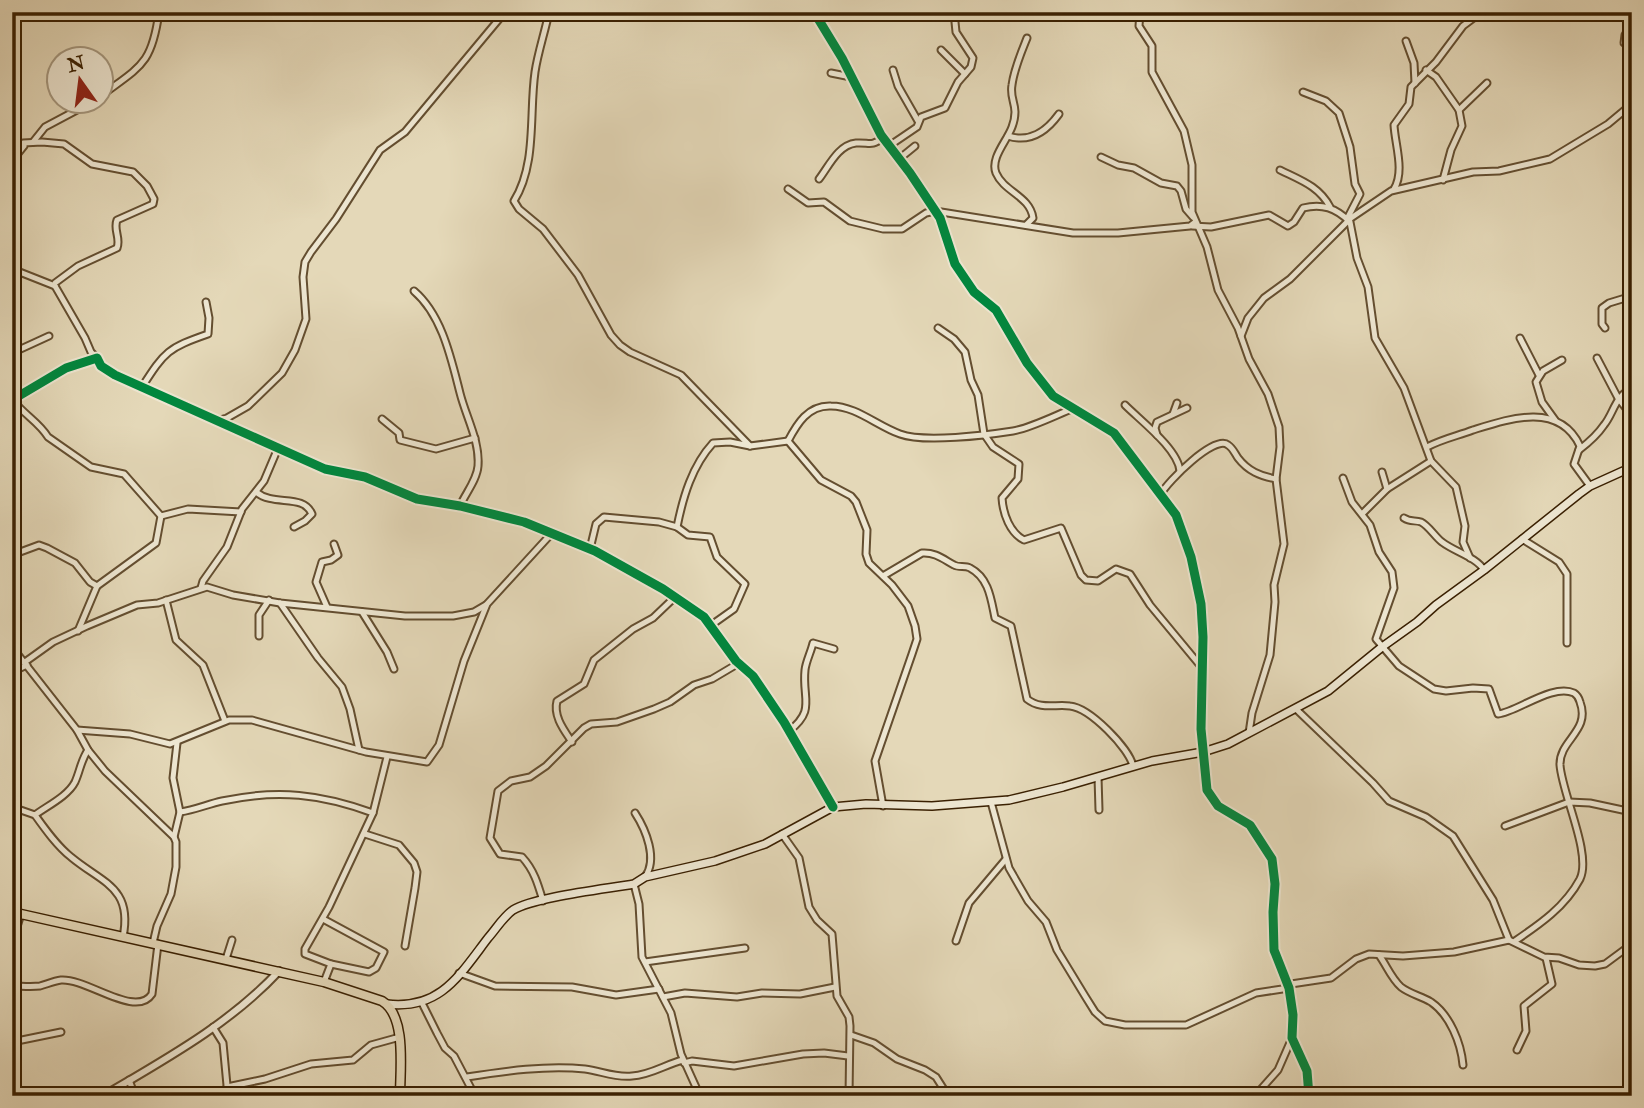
<svg xmlns="http://www.w3.org/2000/svg" width="1644" height="1108" font-family="'IM FELL Double Pica',serif">
<style>
.lines{fill:none;stroke-linecap:round;stroke-linejoin:round}
.minor-casing{stroke:#644e30;stroke-width:9}
.tertiary-casing{stroke:#644e30;stroke-width:10}
.secondary-casing{stroke:#3a2002;stroke-width:10}
.primary-casing{stroke:#3a2002;stroke-width:11}
.minor{stroke:#ede6d1;stroke-width:5}
.tertiary{stroke:#ede6d1;stroke-width:6}
.secondary{stroke:#ede6d1;stroke-width:7}
.primary{stroke:#e4d8b8;stroke-width:8}
.cycleway-casing{stroke:#ede6d1;stroke-width:13}
.cycleway{stroke:#00873e;stroke-width:9}
</style>
<rect width="100%" height="100%" fill="#e4d8b8"/>
<filter id="stains"><feTurbulence type="fractalNoise" baseFrequency=".00286" numOctaves="4"/><feColorMatrix values="0 0 0 0 .2 0 0 0 0 .09 0 0 0 0 .02 0 0 0 .5 -.17"/></filter>
<radialGradient id="worn" r=".72"><stop offset=".6" stop-color="#630" stop-opacity="0"/><stop offset="1" stop-color="#630" stop-opacity=".3"/></radialGradient>
<g class="lines">
<g class="minor-casing">
<g id="minor">
<path d="M549 12C545 32 538 52 535 72 529 114 537 164 514 201L519 209 543 229 578 275 611 335 620 345 630 352 681 375 750 446"/>
<polyline points="814,12 842,58 881,135 910,173 940,218 955,264 974,292 996,310 1027,363 1053,396 1114,433 1176,515 1191,557 1201,604 1203,637 1201,729 1207,790 1218,806 1250,825 1272,859 1275,884 1273,912 1274,950 1289,988 1293,1015 1292,1038 1307,1071 1309,1096"/>
<polyline points="1140,12 1139,26 1152,46 1152,72 1184,131 1192,165 1192,212 1207,247 1218,290 1238,328 1249,359 1268,394 1279,427 1280,447 1276,479 1284,544 1274,585 1275,602 1270,655 1252,713 1249,733"/>
<polyline points="1182,15 1202,12"/>
<polyline points="1632,23 1625,35 1624,43 1632,49"/>
<polyline points="1406,41 1414,63 1415,83"/>
<polyline points="941,50 965,74"/>
<polyline points="893,70 898,86 918,121"/>
<polyline points="1426,70 1436,77 1459,110"/>
<polyline points="831,73 851,77"/>
<polyline points="1303,92 1326,101 1339,113 1350,147 1355,184 1360,194 1347,219"/>
<path d="M102 95C141 66 152 64 159 12"/>
<path d="M1008 136C1030 143 1046 132 1059 114"/>
<polyline points="12,138 24,146 12,161"/>
<polyline points="33,142 45,127 92,102"/>
<path d="M23 143 42 142 64 144 92 164 133 172 147 186 154 199 153 204 117 220C113 230 121 238 117 248L78 266 55 283V286"/>
<polyline points="889,146 917,127 921,117 945,108 958,82 971,67 973,58 956,32 954,12"/>
<polyline points="1101,157 1118,165 1134,168 1161,183 1177,186 1181,191 1186,209 1193,217"/>
<polyline points="899,159 915,146"/>
<path d="M1280 170C1300 180 1319 186 1330 207"/>
<path d="M819 179C829 166 838 145 856 143 870 142 870 147 883 138"/>
<polyline points="1443,180 1451,150 1462,126 1459,110 1487,83"/>
<polyline points="788,189 808,203 824,202 850,221 883,229 902,229 926,213 935,211 1073,233 1118,233 1190,226 1194,223"/>
<path d="M1394 189C1405 171 1395 145 1394 125L1409 104 1411 87 1436 62 1463 26 1475 17"/>
<path d="M1026 225 1033 218C1030 196 1004 192 996 173 990 158 1007 141 1012 127 1020 105 1009 101 1012 85 1014 69 1021 53 1027 38"/>
<path d="M1192 226 1211 227 1269 215 1288 226 1294 222 1303 208C1322 203 1336 208 1350 222L1357 258 1368 287 1375 338 1404 388 1431 461 1456 487 1465 526 1463 542 1470 558"/>
<polyline points="12,269 55,286 85,338 91,352 97,358"/>
<path d="M414 291C442 315 451 358 460 393 466 417 480 441 478 466 477 480 465 494 460 506"/>
<path d="M938 328 954 339 965 352 971 380 978 395 984 434 993 447 1019 464 1018 479 1002 498C1003 514 1010 533 1024 540L1061 528 1081 575 1086 580 1098 581 1116 569 1130 574 1150 605 1203 669"/>
<polyline points="1605,328 1602,324 1602,308 1609,303 1632,296"/>
<polyline points="1241,336 1248,318 1264,298 1290,279 1351,218 1391,191 1473,172 1499,171 1550,159 1608,124 1632,104"/>
<polyline points="1520,338 1539,375"/>
<polyline points="12,353 49,336"/>
<polyline points="1597,358 1618,398 1632,416"/>
<path d="M142 387C165 351 168 348 208 334L209 318 206 302"/>
<polyline points="12,400 66,368 97,358 101,366 115,375 325,469 365,477 417,499 460,506 524,522 595,551 663,589 704,617 736,661 753,676 784,722 833,807"/>
<path d="M13 400C23 414 39 422 48 437L91 467 124 474 161 516 156 543 97 586"/>
<path d="M1125 405C1141 421 1178 449 1180 471"/>
<polyline points="1173,414 1177,403"/>
<polyline points="382,419 399,433 400,440 436,449 475,438"/>
<polyline points="1555,420 1542,402 1536,382 1543,371 1562,360"/>
<polyline points="216,421 227,418 248,406 282,373 295,350 306,319 303,277 305,262 311,252 336,219 380,150 405,132 505,12"/>
<polyline points="1157,435 1155,428 1157,422 1187,408"/>
<polyline points="788,441 821,480 851,496 856,502 867,530 866,554 869,563 892,585 908,606 915,626 917,639 912,654 875,761 883,806"/>
<path d="M788 441C797 424 808 405 831 406 856 406 877 426 900 434 924 443 987 435 1013 431 1031 428 1056 415 1074 408"/>
<path d="M1427 447C1442 439 1457 436 1473 430 1508 419 1559 401 1580 446L1574 464 1590 486"/>
<path d="M1579 450C1588 443 1598 434 1604 425 1614 413 1615 395 1632 389"/>
<path d="M1343 478 1352 502 1370 525 1379 552 1392 572 1394 588 1376 639 1399 666 1434 689 1446 691 1473 688 1489 689 1498 714C1517 712 1553 683 1574 693 1577 695 1579 698 1580 702 1591 731 1559 740 1560 765 1562 794 1592 854 1580 879 1565 907 1540 924 1515 941"/>
<polyline points="1387,489 1431,461"/>
<path d="M256 492C274 507 303 493 312 514L305 521 294 527"/>
<path d="M1161 494C1167 482 1215 434 1228 445 1233 448 1235 454 1238 458 1248 471 1260 476 1276 479"/>
<polyline points="1363,513 1387,489 1382,472"/>
<polyline points="161,516 188,509 241,512"/>
<path d="M1404 518C1410 522 1415 520 1421 522 1429 526 1435 537 1442 542 1455 552 1476 557 1484 570"/>
<path d="M677 527C683 497 692 466 713 443L730 442 750 446 788 441"/>
<polyline points="1522,539 1559,562 1567,574 1567,643"/>
<polyline points="590,549 596,524 604,517 659,522 677,527 688,535 710,537 717,557 745,584 734,609 710,626"/>
<polyline points="12,555 39,545 47,548 75,563 90,582 97,586 78,631"/>
<path d="M883 576 922 553C935 552 943 559 954 565 959 568 965 565 970 568 989 578 991 599 995 618L1011 626 1027 699C1041 710 1055 704 1070 706 1090 708 1129 748 1133 766"/>
<polyline points="201,588 203,581 227,547 242,509 264,481 278,448"/>
<polyline points="166,600 176,640 203,665 225,721"/>
<polyline points="280,603 318,658 342,687 350,709 359,750"/>
<polyline points="327,607 316,582 322,562 331,560 338,555 334,544"/>
<polyline points="362,612 387,652 394,669"/>
<polyline points="259,636 259,615 269,600"/>
<polyline points="12,647 77,730 88,750 105,771 174,837 176,842 176,867 171,894 157,926 153,943"/>
<polyline points="25,662 53,642 87,626 137,605 158,603 207,587 233,595 280,603 405,616 453,616 474,612 486,605"/>
<polyline points="12,672 27,665"/>
<polyline points="1296,709 1373,783 1389,801 1426,817 1453,836 1493,900 1509,940"/>
<polyline points="77,730 130,734 170,744 229,720 252,720 366,752 427,762 439,745 464,661 487,604 552,533"/>
<path d="M789 731C816 710 802 699 805 670 806 661 811 652 813 643L834 649"/>
<path d="M572 742C564 730 553 716 557 701L584 684 594 660 633 629 653 618 675 597"/>
<polyline points="1098,777 1099,810"/>
<polyline points="991,802 1009,868 1028,901 1046,922 1057,950 1085,996 1095,1012 1105,1021 1125,1025 1186,1025 1256,993 1289,988"/>
<path d="M12 807 35 815C47 806 68 796 75 782 80 771 81 760 88 750"/>
<path d="M180 812C195 810 208 804 222 801 278 789 321 794 373 813L387 757"/>
<path d="M635 813C646 830 658 859 645 877"/>
<path d="M35 815C45 829 57 846 71 857 102 883 133 887 123 937"/>
<polyline points="1505,826 1569,802 1590,803 1632,812"/>
<polyline points="365,834 399,845 414,863 417,872 415,888 405,946"/>
<polyline points="782,834 799,858 809,907 817,920 832,934 837,996 849,1017 850,1026 849,1096"/>
<polyline points="174,837 180,812 173,778 177,743"/>
<polyline points="634,884 639,904 642,957 671,1013 681,1054 700,1096"/>
<path d="M543 901C538 884 534 870 522 857L500 854 490 838 498 791 511 781 530 777 546 766 584 728 591 724 617 722 654 709 670 702 694 685 712 679 739 663"/>
<polyline points="323,919 384,952 376,968 369,972 331,964"/>
<polyline points="956,941 969,903 1006,859"/>
<polyline points="12,943 21,914"/>
<path d="M1379 955C1387 966 1391 978 1401 987 1410 994 1421 996 1431 1002 1450 1015 1461 1043 1463 1065"/>
<polyline points="226,959 232,940"/>
<polyline points="645,962 745,948"/>
<polyline points="459,973 495,986 572,987 616,995 659,989"/>
<polyline points="324,982 331,964 305,954 305,949 329,907 373,813"/>
<polyline points="1286,982 1291,984 1331,978 1356,959 1369,954 1403,956 1454,952 1509,940 1544,957 1559,958 1579,965 1595,966 1605,964 1632,944"/>
<path d="M12 986C21 986 31 987 40 986 47 984 54 981 61 980 87 978 136 1019 152 994L158 944"/>
<polyline points="663,997 685,993 737,997 762,993 800,994 835,987"/>
<polyline points="422,1003 437,1033 445,1048 454,1056 475,1096"/>
<polyline points="213,1027 223,1043 228,1096"/>
<polyline points="851,1035 874,1043 897,1059 925,1070 936,1077 948,1096"/>
<polyline points="12,1042 61,1032"/>
<polyline points="1517,1050 1526,1031 1524,1006 1552,984 1546,958"/>
<polyline points="684,1063 692,1061 734,1066 803,1054 824,1053 848,1056"/>
<path d="M467 1077C505 1071 547 1065 585 1069 601 1071 615 1078 632 1076 651 1075 666 1064 683 1060"/>
<polyline points="129,1080 135,1096"/>
<polyline points="227,1087 265,1079 311,1064 353,1060 371,1045 400,1037"/>
<polyline points="1255,1096 1278,1070 1292,1038"/>
</g>
</g>
<g class="tertiary-casing">
<path id="tertiary" d="M103 1096C164 1060 230 1024 279 971"/>
</g>
<g class="secondary-casing">
<path id="secondary" d="M387 1004C440 1010 459 976 488 938 496 929 503 917 513 910 534 897 606 889 634 884L645 877 715 861 765 844 833 807 866 804 932 806 1009 800 1063 787 1152 761 1203 752 1228 744 1328 691 1382 647 1417 622 1436 605 1484 570 1579 494 1590 486 1632 467"/>
</g>
<g class="primary-casing">
<path id="primary" d="M12 912 324 982 382 1001C407 1016 400 1070 400 1096"/>
</g>
<use href="#minor" class="minor"/>
<use href="#tertiary" class="tertiary"/>
<use href="#secondary" class="secondary"/>
<use href="#primary" class="primary"/>
<g class="cycleway-casing">
<g id="cycleway">
<polyline points="814,12 842,58 881,135 910,173 940,218 955,264 974,292 996,310 1027,363 1053,396 1114,433 1176,515 1191,557 1201,604 1203,637 1201,729 1207,790 1218,806 1250,825 1272,859 1275,884 1273,912 1274,950 1289,988 1293,1015 1292,1038 1307,1071 1309,1096"/>
<polyline points="12,400 66,368 97,358 101,366 115,375 325,469 365,477 417,499 460,506 524,522 595,551 663,589 704,617 736,661 753,676 784,722 833,807"/>
</g>
</g>
<use href="#cycleway" class="cycleway"/>
</g>
<rect width="1644" height="1108" fill="none" stroke="#e4d8b8" stroke-width="42"/>
<rect x="14" y="14" width="1616" height="1080" fill="none" stroke="#3a2002" stroke-width="3.5"/>
<rect x="21" y="21" width="1602" height="1066" fill="none" stroke="#3a2002" stroke-width="2"/>
<g transform="translate(80 80) rotate(346)"><circle r="33" fill="#ede6d1" stroke="#a5977e" stroke-width="2"/>
<path d="M0-5L12 26L0 18L-12 26Z" fill="#8f2418"/>
<text y="-10" font-size="19" font-weight="bold" text-anchor="middle" fill="#3a2002">N</text>
</g>
<rect width="100%" height="100%" filter="url(#stains)"/>
<rect width="100%" height="100%" fill="url(#worn)"/>
</svg>
